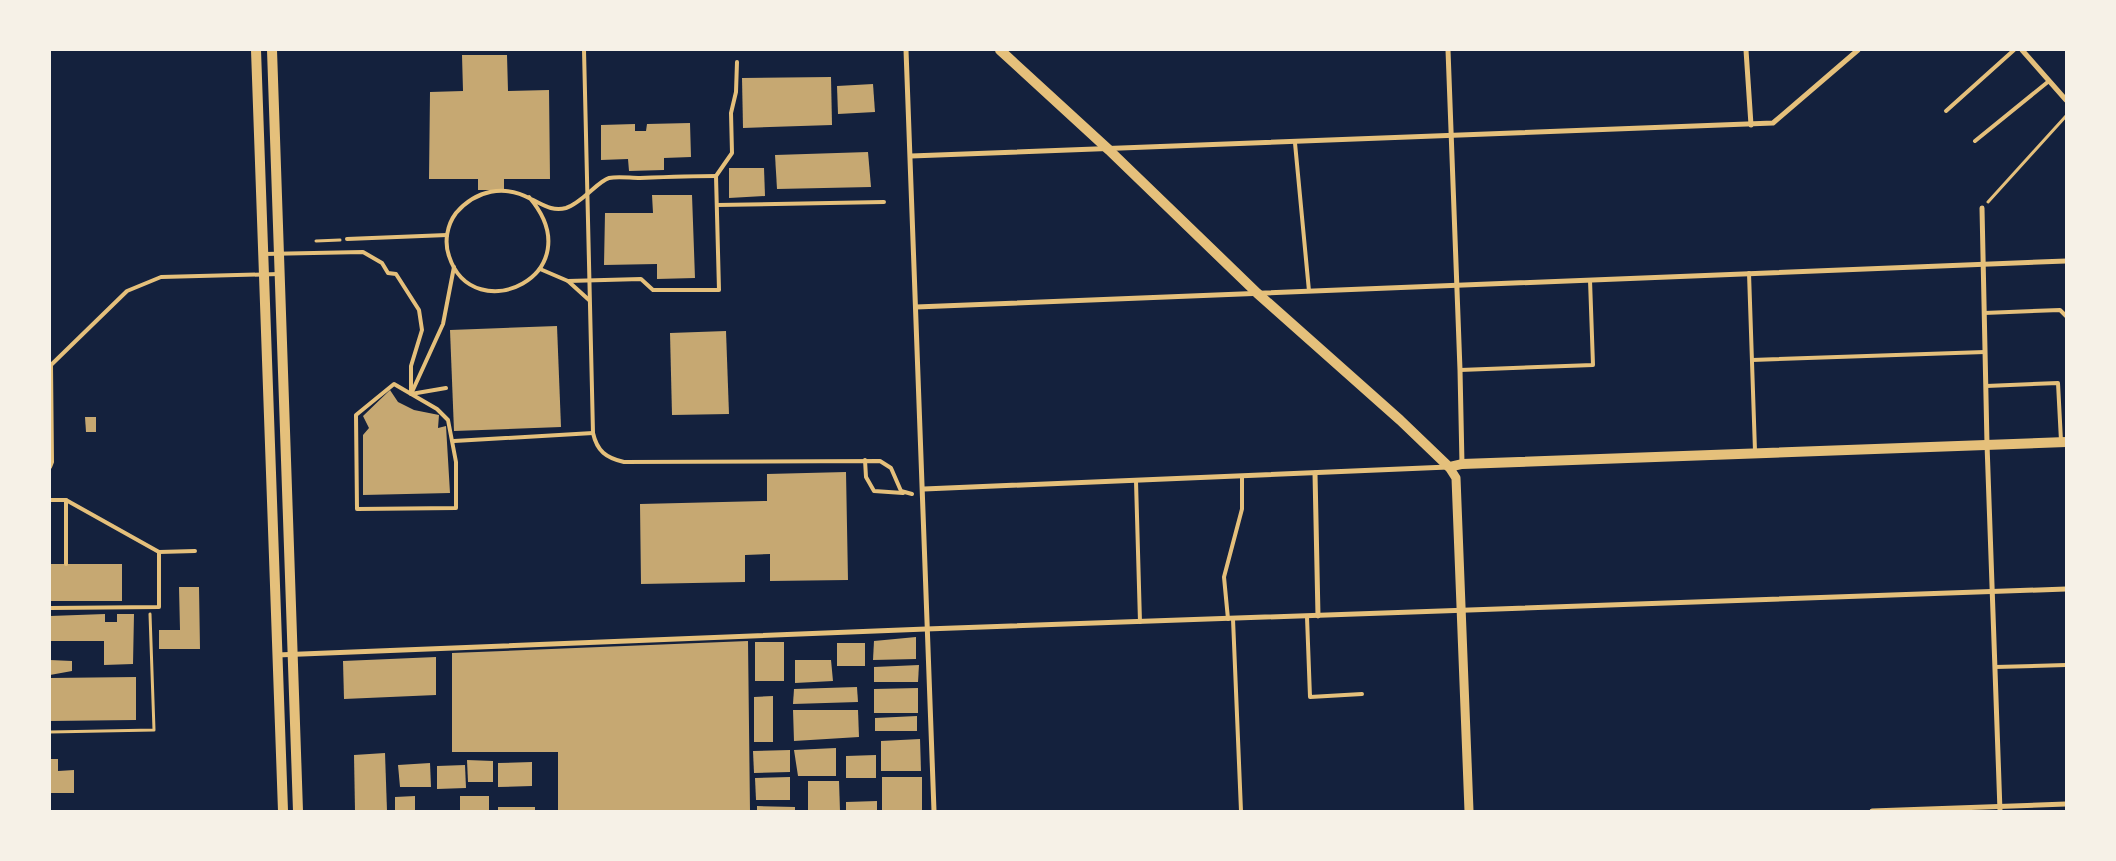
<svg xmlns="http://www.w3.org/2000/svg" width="2116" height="861" font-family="'Fira Sans Condensed',sans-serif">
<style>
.building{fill:#c6a872}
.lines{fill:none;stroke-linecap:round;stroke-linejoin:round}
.path{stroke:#e5c07b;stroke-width:3}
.service{stroke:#e5c07b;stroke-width:4}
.minor{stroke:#e5c07b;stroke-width:5}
.tertiary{stroke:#e5c07b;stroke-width:9}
.secondary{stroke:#e5c07b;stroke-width:10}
</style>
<rect width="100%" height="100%" fill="#14213d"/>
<g class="building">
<polygon points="462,55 507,55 508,91 549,90 550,179 504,179 504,190 478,190 478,179 429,179 430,92 463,91"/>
<polygon points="831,77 832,125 743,128 742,78"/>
<polygon points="873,84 875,112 838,114 837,86"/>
<polygon points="690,123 691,157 664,158 664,170 629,171 628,159 601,160 601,125 635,124 635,131 646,131 647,124"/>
<polygon points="868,152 871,187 777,189 775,155"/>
<polygon points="729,168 764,168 765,196 729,198"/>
<polygon points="652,195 692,195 695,278 657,279 657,264 604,265 605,213 653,213"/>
<polygon points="557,326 561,427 454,431 450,330"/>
<polygon points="726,331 729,414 672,415 670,333"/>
<polygon points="390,390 398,402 414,410 439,415 438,428 446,426 450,493 363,495 363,435 369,428 363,416"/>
<polygon points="85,417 96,417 96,432 86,432"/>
<polygon points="846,472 848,580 770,581 770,554 745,555 745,582 641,584 640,504 767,501 767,474"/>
<rect x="50" y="564" width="72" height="37"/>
<polygon points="179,587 199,587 200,649 159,649 159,630 180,630"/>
<polygon points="105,614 105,622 117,622 117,614 134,614 133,664 104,665 104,641 50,641 50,616"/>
<polygon points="916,637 916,659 873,660 874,641"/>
<polygon points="748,641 750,811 558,811 558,752 452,752 452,653"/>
<rect x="755" y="642" width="29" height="39"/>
<rect x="837" y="643" width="28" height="23"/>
<polygon points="436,657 436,695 344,699 343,661"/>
<polygon points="50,660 72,661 72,671 50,675"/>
<polygon points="795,660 831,660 833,681 795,683"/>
<polygon points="919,665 918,682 874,682 874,667"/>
<polygon points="136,677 136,720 50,721 50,678"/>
<polygon points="857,687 858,702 793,704 794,689"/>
<polygon points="918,688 918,713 874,713 874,689"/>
<polygon points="773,696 773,742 754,742 754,697"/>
<polygon points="793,710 858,710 859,737 794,741"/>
<polygon points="917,716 917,731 875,731 875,718"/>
<polygon points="920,739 921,771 881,771 881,741"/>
<polygon points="836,748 836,776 798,776 794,750"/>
<polygon points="790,750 790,772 754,773 753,751"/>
<polygon points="385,753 387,811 355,811 354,755"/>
<polygon points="876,755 876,778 846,778 846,756"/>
<polygon points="50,759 58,759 58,771 74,770 74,793 50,793"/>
<polygon points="467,760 493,761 493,782 468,782"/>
<polygon points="532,762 532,786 498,787 498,763"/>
<polygon points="430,763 431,787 400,787 398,765"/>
<polygon points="465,765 466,788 437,789 437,766"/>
<polygon points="790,777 790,800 756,800 755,778"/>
<polygon points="882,777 922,777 922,810 882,811"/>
<polygon points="808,781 839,781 840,811 808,811"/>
<polygon points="415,796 415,811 395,811 395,797"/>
<rect x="460" y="796" width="29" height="15"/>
<polygon points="877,801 877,811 846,811 846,802"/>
<polygon points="757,806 795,807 795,811 757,811"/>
<rect x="498" y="807" width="37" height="4"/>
</g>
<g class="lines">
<g class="path">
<polyline points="1988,202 2066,116"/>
<polyline points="316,241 340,240"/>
<polyline points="50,732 154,730 150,614"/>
</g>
<g class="service">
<path d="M584 50 593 433C597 451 606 458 624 462L880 461 891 468 901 491 912 494"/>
<polyline points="1946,111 2014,50"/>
<polyline points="1975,141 2049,81"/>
<polyline points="1295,143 1309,291"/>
<path d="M529 197C595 274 473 331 449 256 444 242 447 225 456 213 476 190 504 184 531 199 542 204 552 212 566 208 582 203 598 181 609 178 618 176 630 178 640 178 665 177 690 176 716 176"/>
<polyline points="717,205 884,202"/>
<polyline points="347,239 447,235"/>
<polyline points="264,254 363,252 382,263 388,273 396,274 419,310 422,330 411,366 411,394 446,388"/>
<polyline points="540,269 568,281 641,279 653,290 719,290 716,176 732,153 731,113 736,92 737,62"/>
<polyline points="1749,273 1755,451"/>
<polyline points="568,281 589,300"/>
<polyline points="1984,313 2060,310 2066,316"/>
<polyline points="1752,360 1985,352"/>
<polyline points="1460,370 1593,365 1590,280"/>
<polygon points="394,384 437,409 448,420 456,462 456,508 357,509 356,415"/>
<polyline points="1986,386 2058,383 2061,441"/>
<polyline points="412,392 443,324 454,267"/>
<polyline points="454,441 593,433"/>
<polyline points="865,460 866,477 874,491 903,493"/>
<polyline points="50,467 52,462 51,365 127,291 161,277 279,274"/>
<polyline points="1136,481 1140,622"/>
<polyline points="50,500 66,500 159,552 195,551"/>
<polyline points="66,500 66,564"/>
<polyline points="50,608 159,607 159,552"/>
<polyline points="1307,617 1310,697 1362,694"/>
<polyline points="1228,619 1224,577 1242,509 1242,476"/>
<polyline points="1233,619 1241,811"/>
<polyline points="1995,667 2066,665"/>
</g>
<g class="minor">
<polyline points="906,50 934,811"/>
<polyline points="1448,50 1460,370 1462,464"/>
<polyline points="1746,50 1751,125"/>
<polyline points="2022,50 2066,100"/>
<polyline points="911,156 1773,123 1858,50"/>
<polyline points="1982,208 1987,444 2000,811"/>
<polyline points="916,307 2066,261"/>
<polyline points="1315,473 1318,616"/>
<polyline points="924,489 1448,467"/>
<polyline points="277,655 926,629 2066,589"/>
<polyline points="1872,811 2066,804"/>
</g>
<polyline class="tertiary" points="1449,467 1456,478 1469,811"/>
<g class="secondary">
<polyline points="256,50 283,811"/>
<polyline points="272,50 298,811"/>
<polyline points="1000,50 1109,150 1257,293 1400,420 1449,467 1462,464 2066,442"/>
</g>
</g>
<rect width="2116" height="861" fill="none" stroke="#f6f1e7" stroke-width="102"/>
</svg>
